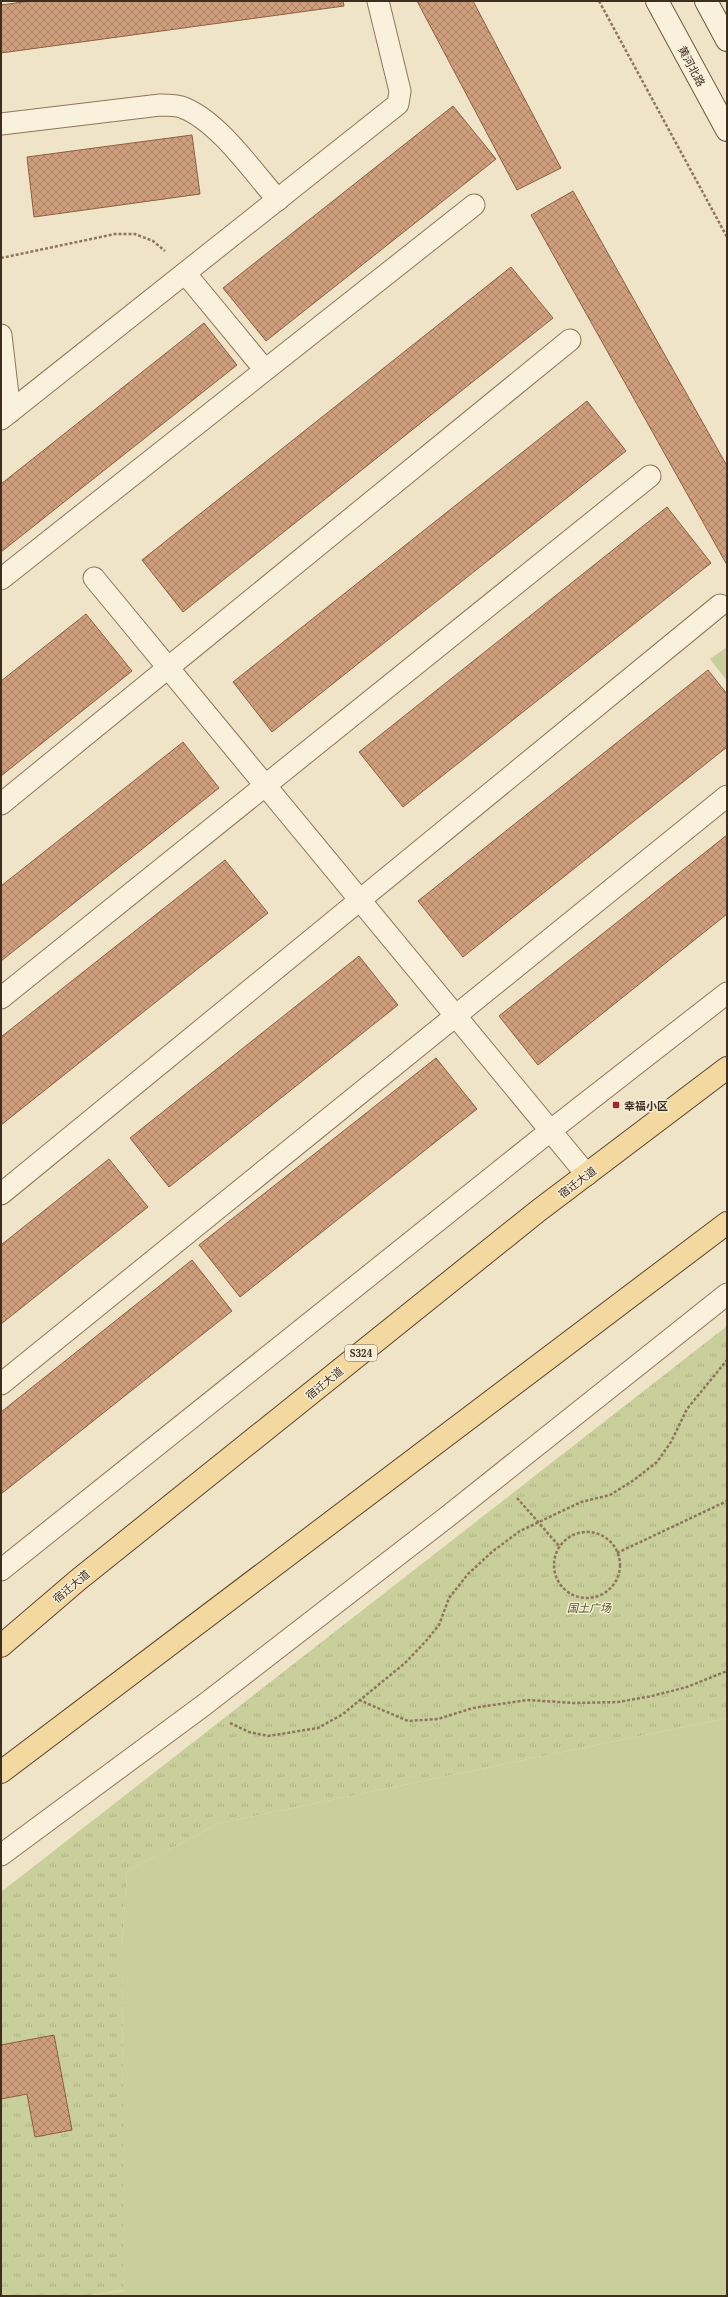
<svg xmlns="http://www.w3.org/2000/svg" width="728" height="2297" font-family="'Noto Serif','Noto Sans SC',serif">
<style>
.grass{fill:#c9cf9b}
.park{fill:url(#park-tufts)}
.building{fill:url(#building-cross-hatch);stroke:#8d5f41}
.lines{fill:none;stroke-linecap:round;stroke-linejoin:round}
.service-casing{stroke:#8d765c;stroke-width:23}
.secondary-casing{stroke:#6f573f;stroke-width:24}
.primary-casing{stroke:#5b4430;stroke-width:24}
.path{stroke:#8d765c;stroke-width:2.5;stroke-dasharray:3 2;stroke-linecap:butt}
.service{stroke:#faf1dc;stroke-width:21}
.secondary{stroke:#faf1dc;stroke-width:22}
.primary{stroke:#f3d9a0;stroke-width:22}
.poi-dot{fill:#9e2a2b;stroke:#f7eed8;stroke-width:1.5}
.labels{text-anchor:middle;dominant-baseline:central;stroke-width:3;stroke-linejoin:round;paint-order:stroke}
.shield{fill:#f7eed8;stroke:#756857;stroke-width:1}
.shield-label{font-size:10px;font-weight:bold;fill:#3d2e20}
.street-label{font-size:11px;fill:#3d2e20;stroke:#f7eed8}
.poi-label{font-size:11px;font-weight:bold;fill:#3d2e20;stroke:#f7eed8;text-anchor:start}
.park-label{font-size:11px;font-style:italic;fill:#4d5a26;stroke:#f7eed8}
</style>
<defs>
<pattern id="park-tufts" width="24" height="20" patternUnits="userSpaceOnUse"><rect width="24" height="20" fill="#c9cf9b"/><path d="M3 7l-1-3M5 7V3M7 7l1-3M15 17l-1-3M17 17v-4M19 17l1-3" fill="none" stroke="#aeb285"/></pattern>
<pattern id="building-cross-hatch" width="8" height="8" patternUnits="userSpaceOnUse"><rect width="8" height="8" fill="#cf9f7d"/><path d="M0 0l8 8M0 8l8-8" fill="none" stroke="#a98266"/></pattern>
</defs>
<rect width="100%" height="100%" fill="#f0e4c8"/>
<g class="grass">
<polygon points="727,647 727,681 710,659"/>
<polygon points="727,1718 727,2296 84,2296 123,2291 122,1945 127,1871 220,1823"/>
</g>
<polygon class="park" points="727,1326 727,1718 220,1823 127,1871 122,1945 124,2290 84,2296 1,2296 1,1892"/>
<g class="building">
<polygon points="30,1 343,1 344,6 1,53 1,5"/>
<polygon points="417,1 473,1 561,168 517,190"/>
<polygon points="453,106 496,159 266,341 223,288"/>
<polygon points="192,135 200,194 34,217 27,157"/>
<polygon points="573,191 727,466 727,565 531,215"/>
<polygon points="511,267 553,318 183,612 142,560"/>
<polygon points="204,323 237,365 1,552 1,484"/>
<polygon points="587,401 626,451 272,732 233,682"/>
<polygon points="667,507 711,563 403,807 359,752"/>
<polygon points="86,614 132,671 1,776 1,681"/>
<polygon points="708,670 727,694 727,747 463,957 418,901"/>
<polygon points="183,742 219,788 1,961 1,886"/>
<polygon points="727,835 727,914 538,1065 499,1016"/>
<polygon points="225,860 268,913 1,1125 1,1037"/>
<polygon points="359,956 398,1005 169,1187 130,1138"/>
<polygon points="436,1058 477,1109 240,1297 199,1245"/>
<polygon points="109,1159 148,1207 1,1324 1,1245"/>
<polygon points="192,1260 232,1311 1,1494 1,1412"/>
<polygon points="54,2035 72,2130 35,2137 27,2094 1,2099 1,2045"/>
</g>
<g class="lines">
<g class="service-casing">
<g id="service">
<path d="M1 124 160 105C168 105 178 105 184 108 219 122 253 172 278 200"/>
<polyline points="185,273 265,370"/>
<polyline points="1,335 10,412"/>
<polyline points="1,419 398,104 400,91 378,1"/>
<polyline points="94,578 587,1175"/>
<polyline points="1,579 474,205"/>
<polyline points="1,804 570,340"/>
<polyline points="1,998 650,476"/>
<polyline points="1,1194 720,605"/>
<polyline points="1,1384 727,796"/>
<polyline points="1,1570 550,1131 727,993"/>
<polyline points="1,1855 204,1705 447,1517 727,1294"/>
</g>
</g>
<g class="secondary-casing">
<g id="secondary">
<polyline points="657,1 727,130"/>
<polyline points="706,1 727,40"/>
</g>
</g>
<g class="primary-casing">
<g id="primary">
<polyline points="1,1646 78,1580 538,1211 727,1068"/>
<polyline points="1,1772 727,1223"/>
</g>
</g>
<g class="path">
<polyline points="599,1 727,237"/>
<polyline points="1,258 115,234 135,234 153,241 165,251"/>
<polyline points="517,1498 560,1547"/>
<circle cx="587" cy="1565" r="33"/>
<polyline points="617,1553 727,1501"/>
<polyline points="359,1700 408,1721 438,1719 473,1708 527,1700 574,1703 618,1702 652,1696 687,1687 727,1671"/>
<polyline points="230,1723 249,1732 268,1736 318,1728 343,1714 405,1663 426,1641 439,1625 449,1598 468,1574 493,1551 520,1531 581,1502 610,1495 634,1480 657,1462 671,1442 687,1409 727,1360"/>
</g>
<use href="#service" class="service"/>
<use href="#secondary" class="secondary"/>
<use href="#primary" class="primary"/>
</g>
<rect class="poi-dot" x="612" y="1101" width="8" height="8" rx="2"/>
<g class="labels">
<rect class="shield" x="345" y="1345" width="32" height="16" rx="3"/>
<g class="shield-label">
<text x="361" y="1353">S324</text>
</g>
<g class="street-label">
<text transform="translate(692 66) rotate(62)">黄河北路</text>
<text transform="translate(577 1182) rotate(-37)">宿迁大道</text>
<text transform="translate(324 1383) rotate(-39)">宿迁大道</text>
<text transform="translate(71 1586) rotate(-40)">宿迁大道</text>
</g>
<g class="poi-label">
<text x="624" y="1105">幸福小区</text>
</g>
<g class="park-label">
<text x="589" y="1607">国土广场</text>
</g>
</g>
<rect width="728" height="2297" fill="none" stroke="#3d2e20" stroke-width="4"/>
</svg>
